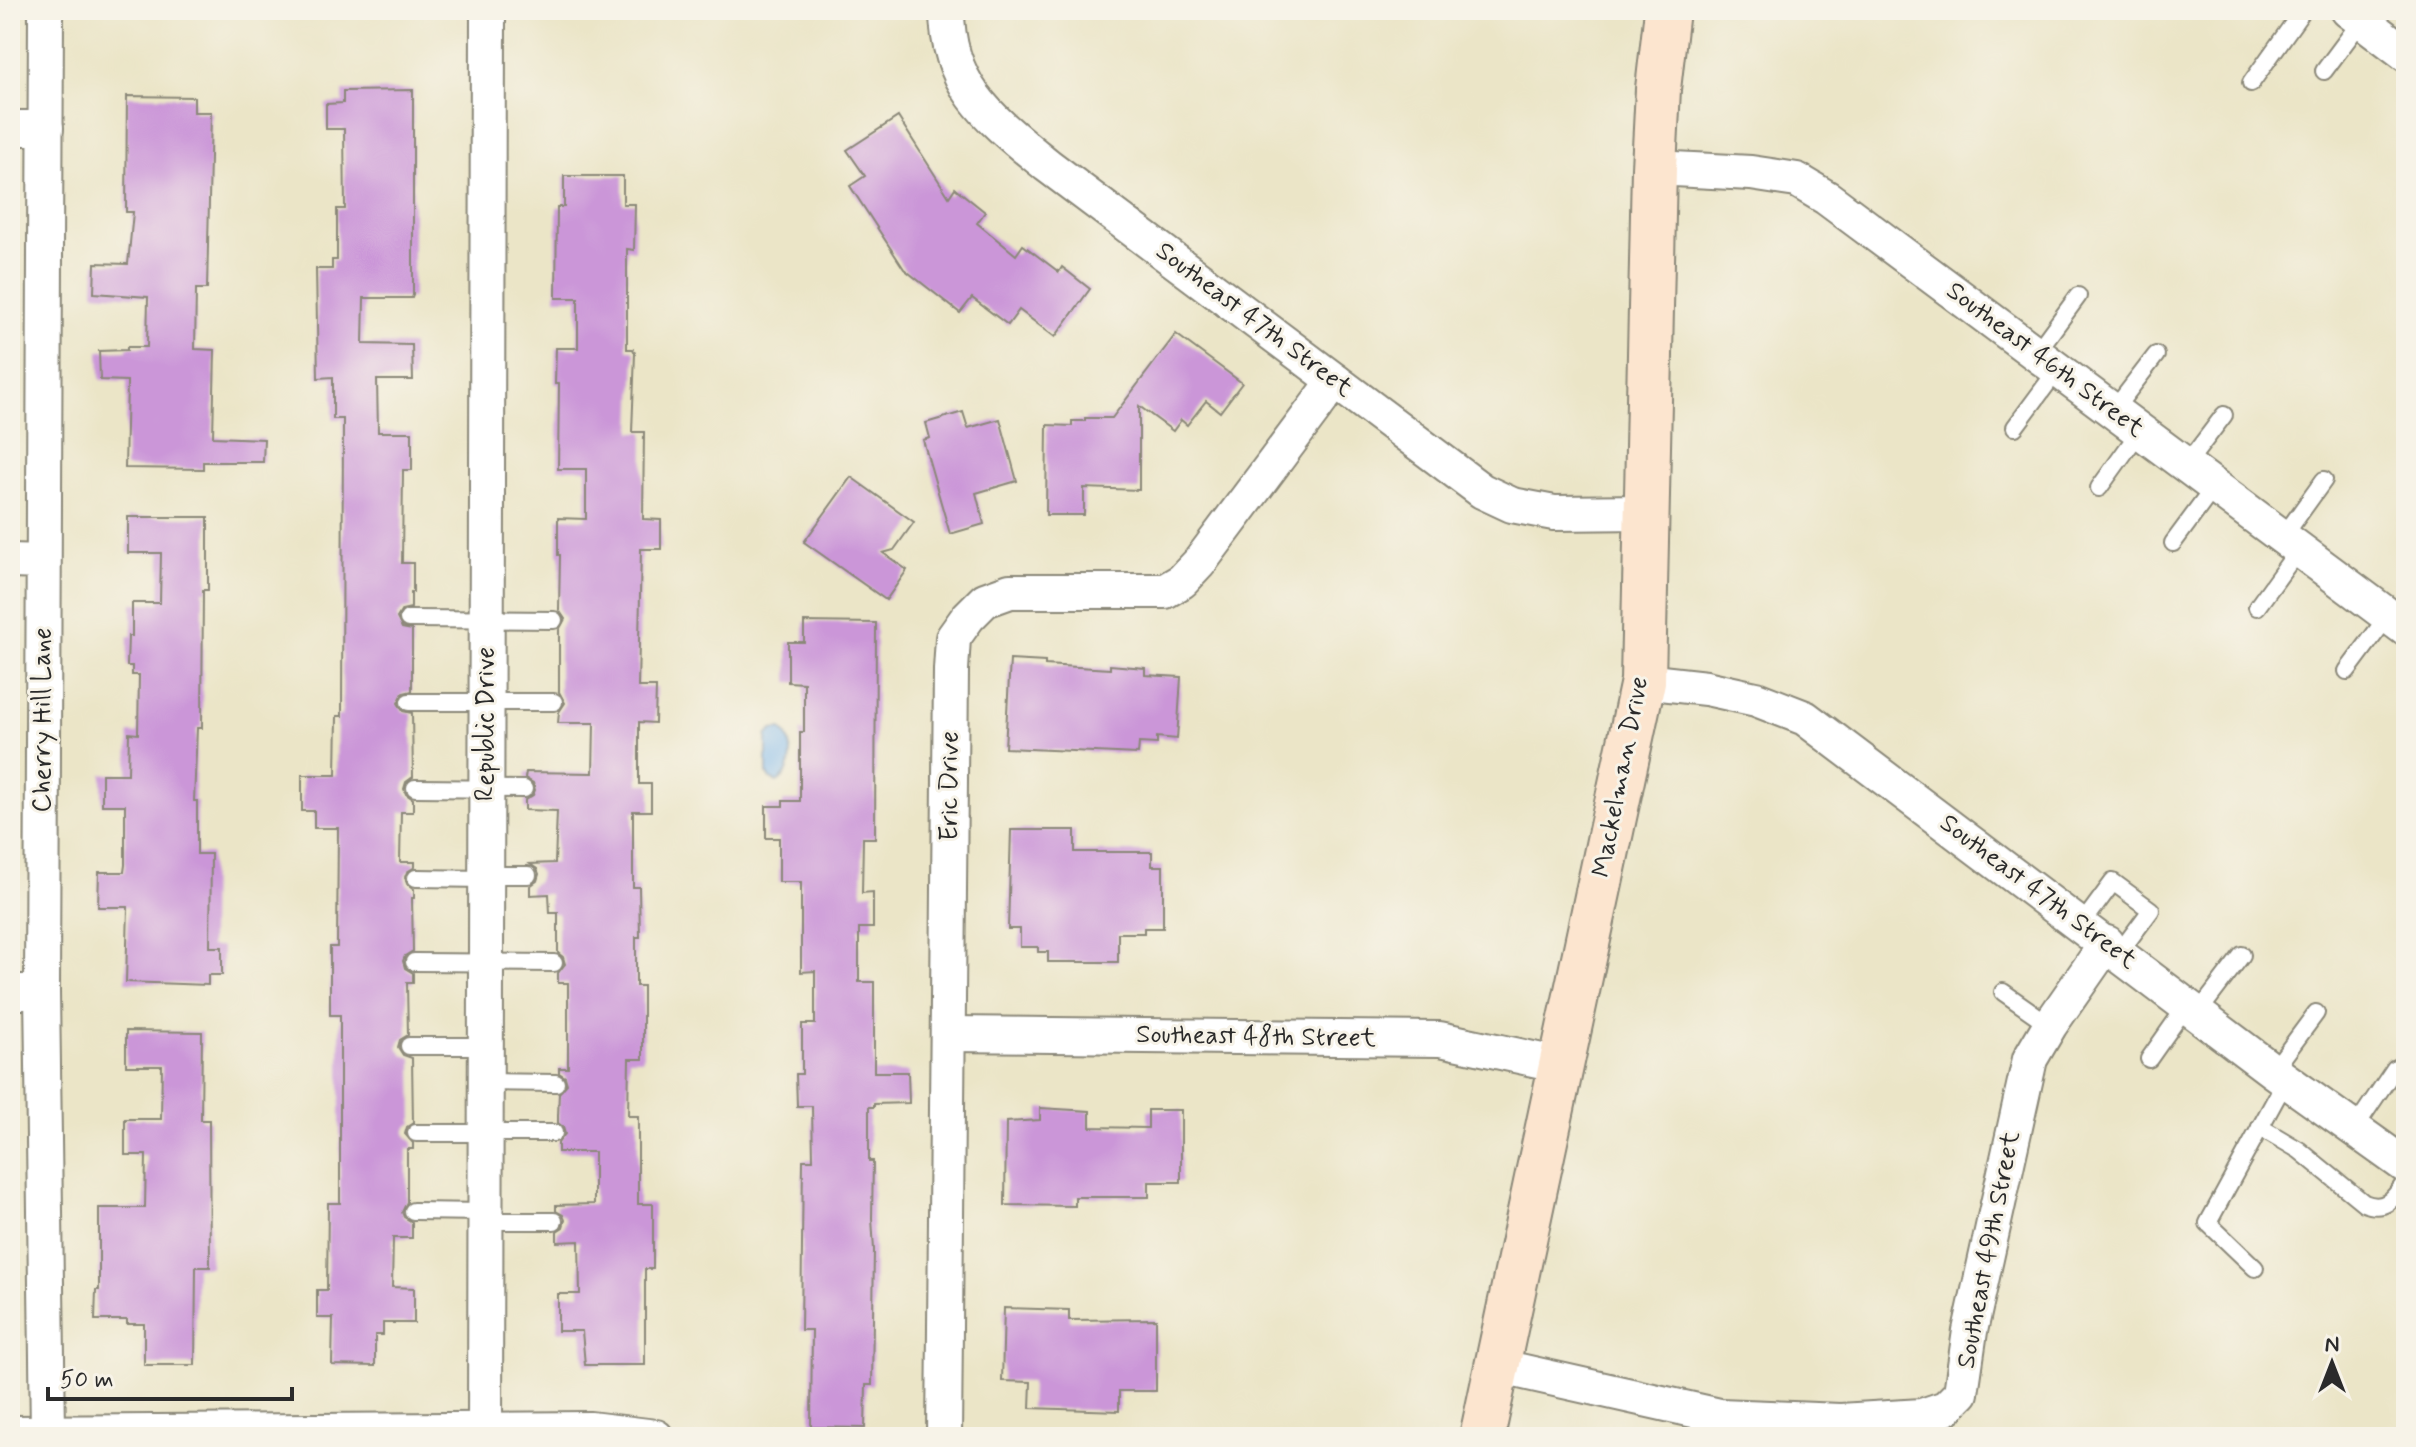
<svg xmlns="http://www.w3.org/2000/svg" width="2416" height="1447" font-family="Mynerve,sans-serif">
<style>
.water{fill:#7bb7ed;stroke:#53718c;stroke-width:2}
.building{fill:#cb96d8}
.lines{fill:none;stroke-linecap:round;stroke-linejoin:round}
.lane-casing{stroke:#8b8879;stroke-width:20}
.street-casing{stroke:#8b8879;stroke-width:38}
.secondary-casing{stroke:#8b8879;stroke-width:48}
.lane{stroke:#fff;stroke-width:16}
.street{stroke:#fff;stroke-width:34}
.secondary{stroke:#fce5cf;stroke-width:44}
.labels{text-anchor:middle;dominant-baseline:central;stroke-width:6;stroke-linejoin:round;paint-order:stroke}
.street-label{font-size:26px;fill:#2b2b2b;stroke:#f7f3e8}
</style>
<rect width="100%" height="100%" fill="#f7f3e8"/>
<filter id="ink" filterUnits="userSpaceOnUse"><feTurbulence type="fractalNoise" baseFrequency=".0125" numOctaves="2"/><feDisplacementMap in="SourceGraphic" scale="16" xChannelSelector="R" yChannelSelector="G"/><feConvolveMatrix kernelMatrix="1 2 1 2 8 2 1 2 1" color-interpolation-filters="sRGB"/></filter>
<filter id="wash" filterUnits="userSpaceOnUse"><feTurbulence type="fractalNoise" baseFrequency=".006" numOctaves="4" result="noise"/><feDisplacementMap in="SourceGraphic" scale="32" xChannelSelector="R" yChannelSelector="G"/><feGaussianBlur stdDeviation="1.8" result="paint"/><feColorMatrix in="noise" values="0 0 0 0 0 0 0 0 0 0 0 0 0 0 0 0 0 1.4 0 .05"/><feComposite in="paint" operator="in"/></filter>
<g filter="url(#wash)">
<rect width="100%" height="100%" fill="#ebe5c7"/>
<path class="water" d="M781 729C796 741 794 772 777 782L770 779 767 774V736L772 730Z"/>
<g id="blocks">
<g class="building">
<polygon points="413,90 413,295 412,298 364,298 363,344 412,345 413,380 377,380 378,432 412,432 412,470 403,470 402,563 413,563 413,592 411,592 411,608 402,610 397,618 402,628 412,630 412,691 403,693 398,703 403,711 412,713 413,777 406,782 404,789 406,794 413,799 413,812 401,812 400,862 415,862 415,867 407,872 405,877 407,884 414,889 414,898 412,898 413,951 405,956 403,961 405,968 413,973 413,983 407,983 408,1035 400,1040 398,1047 403,1055 412,1058 413,1123 407,1127 405,1134 413,1143 413,1149 407,1149 407,1202 402,1212 404,1217 412,1222 412,1238 393,1238 392,1287 414,1288 414,1323 383,1323 383,1335 375,1335 375,1366 332,1365 333,1318 317,1318 317,1290 327,1290 328,1203 340,1203 340,1015 330,1015 330,947 337,947 338,828 314,828 314,811 302,811 302,775 336,775 337,716 342,716 343,419 333,419 333,377 318,378 316,269 332,269 332,260 337,260 337,209 345,209 344,129 326,129 326,104 343,103 343,91"/>
<polygon points="127,96 194,97 194,112 211,112 207,289 196,289 195,349 215,350 213,437 264,439 263,462 203,462 203,469 125,468 127,384 127,381 100,380 99,351 127,350 127,347 147,347 148,297 94,293 95,263 128,264 133,212 126,212"/>
<polygon points="898,117 949,197 955,188 985,212 977,223 1016,255 1023,245 1059,272 1062,267 1090,289 1055,337 1019,310 1008,325 972,298 960,313 904,269 850,186 865,176 847,150"/>
<polygon points="564,176 623,176 623,204 635,204 634,250 627,249 627,349 633,349 635,353 632,432 644,432 643,519 661,520 661,549 641,549 638,687 656,687 655,723 639,722 639,784 651,784 651,811 633,811 633,887 639,887 640,937 636,937 636,986 643,986 643,1059 629,1059 628,1116 638,1116 638,1204 653,1204 653,1269 645,1269 645,1365 585,1365 582,1331 558,1331 558,1294 580,1294 579,1241 557,1242 557,1231 563,1227 565,1220 563,1215 556,1211 556,1205 594,1204 594,1152 558,1152 558,1143 565,1134 563,1127 558,1123 558,1116 559,1093 567,1084 565,1077 559,1073 559,1068 568,1068 568,983 558,983 558,973 565,964 563,957 558,953 558,913 550,913 549,894 530,895 530,886 537,881 539,874 537,869 530,864 555,863 557,811 525,810 525,800 533,795 535,790 533,783 525,778 526,772 593,773 594,723 558,723 559,712 565,703 559,692 559,630 565,619 559,610 560,555 558,555 558,518 586,519 586,469 558,469 559,384 555,384 556,348 578,348 578,298 556,298 557,207 564,207"/>
<polygon points="1176,334 1242,383 1220,412 1206,401 1187,425 1181,420 1173,431 1139,406 1139,490 1084,488 1084,515 1046,515 1047,425 1072,426 1072,421 1085,421 1085,418 1112,418"/>
<polygon points="963,412 968,428 1000,419 1017,481 976,493 984,524 950,534 923,440 930,438 926,423"/>
<polygon points="851,477 914,522 894,550 883,553 907,570 886,600 804,542"/>
<polygon points="128,517 208,517 208,590 203,590 202,728 197,728 194,801 197,801 197,854 211,854 210,947 222,947 222,975 208,975 208,985 126,982 128,907 98,907 99,872 124,872 125,865 125,805 102,805 102,774 128,774 129,733 138,734 139,675 132,675 132,666 127,666 128,636 132,636 132,603 160,603 161,553 128,553"/>
<polygon points="804,622 876,623 875,838 863,838 862,893 873,892 873,928 859,928 859,982 874,982 874,1072 908,1072 909,1103 874,1104 874,1107 869,1107 869,1161 873,1161 872,1218 874,1250 872,1385 866,1385 865,1428 811,1427 812,1330 801,1330 803,1160 813,1160 812,1106 797,1106 796,1074 802,1074 802,1024 815,1024 815,971 801,972 801,882 779,882 779,838 766,838 766,806 783,806 783,801 800,801 800,732 804,732 804,683 788,682 788,642 804,642"/>
<polygon points="1010,660 1045,662 1045,665 1110,669 1110,665 1145,668 1145,675 1181,677 1177,739 1157,737 1157,744 1139,743 1138,754 1005,748"/>
<polygon points="1011,830 1075,830 1075,852 1152,852 1152,866 1163,866 1163,928 1144,928 1144,933 1118,933 1118,962 1048,962 1048,952 1038,952 1038,947 1020,947 1020,929 1008,929"/>
<polygon points="126,1031 202,1032 201,1120 209,1120 210,1267 196,1267 195,1365 144,1365 144,1324 127,1324 127,1320 95,1320 96,1290 99,1290 99,1208 145,1208 146,1155 125,1155 125,1119 161,1119 162,1066 126,1066"/>
<polygon points="1040,1108 1090,1111 1090,1127 1148,1128 1148,1110 1181,1110 1181,1182 1149,1182 1149,1197 1075,1197 1075,1206 1005,1205 1006,1122 1040,1120"/>
<polygon points="1004,1308 1069,1310 1069,1320 1156,1319 1156,1391 1119,1391 1119,1411 1030,1408 1031,1382 1002,1381"/>
</g>
</g>
</g>
<g filter="url(#ink)">
<use href="#blocks" fill-opacity="0" stroke="#8b8879" stroke-width="2"/>
<g class="lines">
<g class="lane-casing">
<g id="lane">
<polyline points="2324,71 2362,20"/>
<polyline points="2251,83 2303,10"/>
<polyline points="2036,353 2078,296"/>
<polyline points="2113,411 2156,355"/>
<polyline points="2015,427 2058,369"/>
<polyline points="2186,465 2224,415"/>
<polyline points="2099,488 2140,431"/>
<polyline points="2283,537 2324,480"/>
<polyline points="2173,543 2215,486"/>
<polyline points="2257,607 2299,549"/>
<polyline points="408,619 554,620"/>
<polyline points="2347,671 2388,616"/>
<polyline points="409,702 554,702"/>
<polyline points="415,788 524,789"/>
<polyline points="486,875 528,875"/>
<polyline points="416,878 486,879"/>
<polyline points="2082,924 2113,882 2151,910 2119,953"/>
<polyline points="414,962 554,963"/>
<polyline points="2003,992 2050,1025"/>
<polyline points="2198,1013 2242,955"/>
<polyline points="409,1046 486,1046"/>
<polyline points="2149,1059 2187,1005"/>
<polyline points="2273,1071 2316,1013"/>
<polyline points="486,1082 556,1083"/>
<path d="M2260 1127 2299 1150 2364 1203C2386 1212 2394 1198 2406 1181"/>
<polyline points="2354,1129 2395,1068"/>
<polyline points="416,1133 554,1133"/>
<polyline points="413,1211 485,1212"/>
<polyline points="485,1221 554,1221"/>
<polyline points="2255,1268 2208,1223 2286,1080"/>
</g>
</g>
<g class="street-casing">
<g id="street">
<polyline points="46,10 42,992 48,1431"/>
<path d="M947 10C947 88 992 120 1047 165L1482 491 1512 505 1554 513 1645 512"/>
<polyline points="2348,10 2406,54"/>
<polyline points="10,128 46,128"/>
<polyline points="1654,168 1751,173 1797,180 1827,198 2406,629"/>
<polyline points="10,561 43,562"/>
<polyline points="1643,681 1706,688 1756,699 1805,718 2273,1071 2406,1166"/>
<polyline points="10,992 42,992"/>
<polyline points="948,1034 1440,1039 1561,1065"/>
<polyline points="1497,1366 1720,1416 1840,1421 1922,1416 1946,1408 1961,1393 1970,1331 2030,1059 2050,1025 2107,943"/>
<polyline points="10,1433 590,1429 656,1437"/>
<polyline points="485,1437 488,10"/>
<polyline points="944,1437 951,670 953,638 968,617 985,600 1010,591 1165,591 1182,581 1199,563 1335,381"/>
</g>
</g>
<g class="secondary-casing">
<polyline id="secondary" points="1482,1437 1643,681 1654,168 1658,89 1667,10"/>
</g>
<use href="#lane" class="lane"/>
<use href="#street" class="street"/>
<use href="#secondary" class="secondary"/>
</g>
</g>
<g class="labels">
<g class="street-label">
<text transform="translate(1254 320) rotate(37)">Southeast 47th Street</text>
<text transform="translate(2045 360) rotate(37)">Southeast 46th Street</text>
<text transform="translate(43 720) rotate(-90)">Cherry Hill Lane</text>
<text transform="translate(486 724) rotate(-90)">Republic Drive</text>
<text transform="translate(1621 777) rotate(-79)">Mackelman Drive</text>
<text transform="translate(950 786) rotate(-90)">Eric Drive</text>
<text transform="translate(2038 892) rotate(37)">Southeast 47th Street</text>
<text transform="translate(1256 1037) rotate(1)">Southeast 48th Street</text>
<text transform="translate(1989 1250) rotate(-79)">Southeast 49th Street</text>
</g>
</g>
<rect width="2416" height="1447" fill="none" stroke="#f7f3e8" stroke-width="40"/>
<g transform="translate(2332 1363)" stroke="#f7f3e8" stroke-width="6" paint-order="stroke">
<path d="M0-6L14 30L0 20L-14 30Z" fill="#2b2b2b"/>
<text y="-12" font-size="22" font-weight="bold" text-anchor="middle" fill="#2b2b2b">N</text>
</g>
<path d="M48 1387v12h244v-12" fill="none" stroke="#2b2b2b" stroke-width="4"/>
<text x="60" y="1387" font-size="24" fill="#2b2b2b" stroke="#f7f3e8" stroke-width="6" paint-order="stroke">50 m</text>
</svg>
